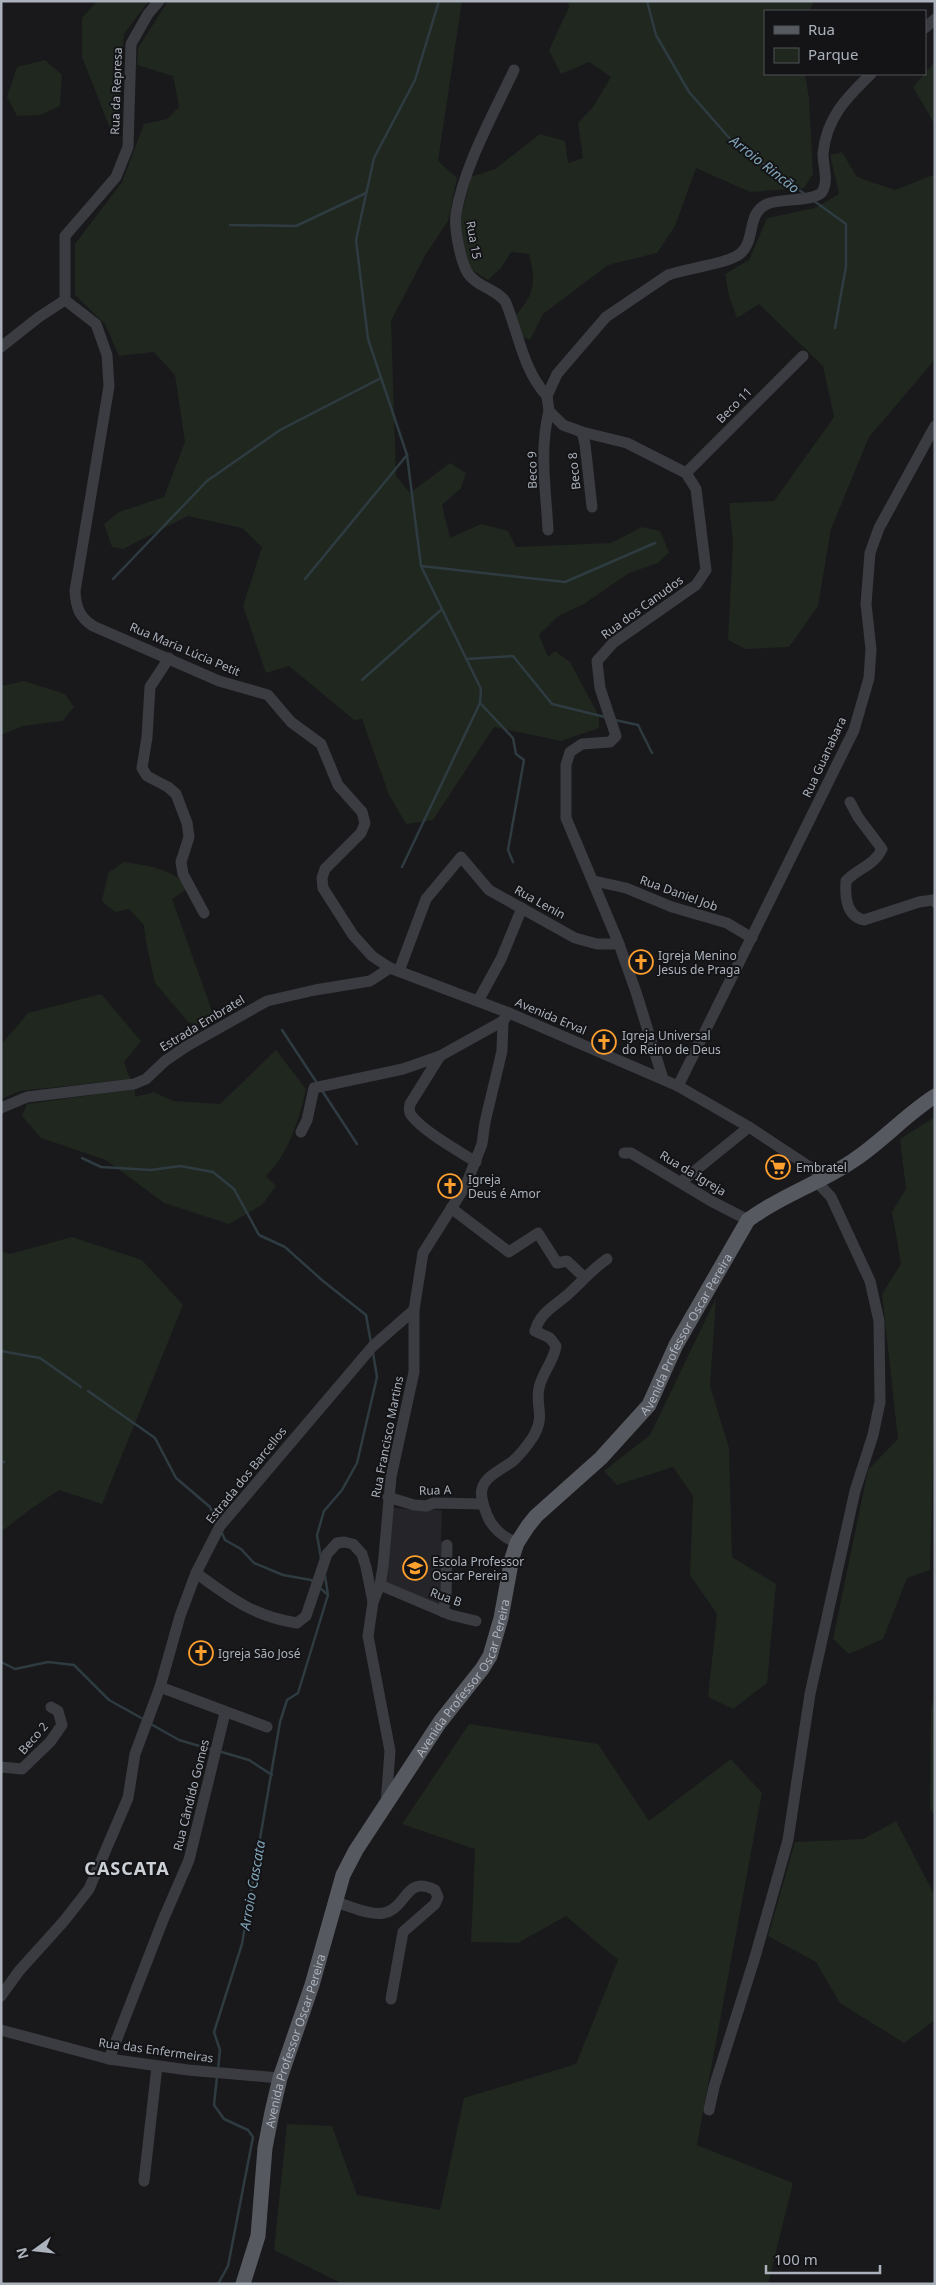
<svg xmlns="http://www.w3.org/2000/svg" width="936" height="2285" font-family="'Noto Sans',sans-serif">
<style>
.built{fill:#252529}
.green{fill:#1f271f}
.lines{fill:none;stroke-linecap:round;stroke-linejoin:round}
.stream{stroke:#2e3b41;stroke-width:2.5}
.minor{stroke:#3a3c41;stroke-width:11}
.major{stroke:#565960;stroke-width:15}
.labels{text-anchor:middle;dominant-baseline:central;stroke-width:4;stroke-linejoin:round;paint-order:stroke}
.street-label{font-size:12px;fill:#abb2bc;stroke:#141417}
.poi-label{font-size:12px;fill:#abb2bc;stroke:#141417;text-anchor:start}
.water-label{font-size:14px;font-style:italic;fill:#80a5b9;stroke:#141417}
.district-label{font-size:18px;font-weight:bold;letter-spacing:1px;fill:#ccd1d8;stroke:#141417}
</style>
<rect width="100%" height="100%" fill="#19191c"/>
<polygon class="built" points="389,1507 422,1511 429,1509 442,1511 441,1540 444,1546 443,1604 422,1602 383,1584"/>
<g class="green">
<polygon points="97,1 149,1 124,34 118,118 110,128 82,57 82,18"/>
<polygon points="168,1 462,1 438,161 457,178 448,221 426,254 391,321 396,476 410,493 450,463 466,473 461,488 442,505 450,538 481,524 508,531 516,547 611,543 642,527 660,531 669,552 658,563 629,573 584,604 558,616 539,635 548,657 555,651 570,662 599,716 599,728 561,741 494,727 433,820 406,824 389,795 362,719 354,720 289,666 266,673 243,606 262,547 242,528 188,516 123,549 112,547 104,524 119,512 164,497 185,442 175,375 154,352 119,356 105,324 75,295 75,244 122,182 144,124 167,119 179,107 173,76 137,65 138,48"/>
<path d="M568 1H814L809 11H765V74H805L809 98 813 174 804 188 750 192 696 168 675 226 657 253 608 265 543 314 530 340 523 337 516 315C535 294 536 281 529 254L511 252 501 268 488 280 467 267 460 222 471 177 495 169 540 134 565 141 568 163 583 158 578 123 593 107 611 77 589 62 561 74 549 50 569 7Z"/>
<polygon points="45,60 62,75 60,106 40,115 17,116 7,97 17,67"/>
<polygon points="935,62 935,125 913,87"/>
<polygon points="842,152 857,177 895,190 933,175 935,176 935,354 932,363 869,437 831,529 818,606 789,647 746,649 728,640 733,543 729,503 774,501 834,417 823,366 759,304 737,318 729,296 725,274 749,260 767,218 815,208 839,194 830,155"/>
<polygon points="24,681 65,694 74,707 62,721 23,726 1,735 1,686"/>
<path d="M124 862C144 865 178 869 187 889L172 899 213 1014 203 1025 189 1023 155 983 146 942 144 925 129 909 115 912 102 901 108 873Z"/>
<polygon points="101,994 141,1041 124,1062 130,1079 20,1091 1,1099 1,1045 28,1013"/>
<path d="M276 1050 306 1089C300 1117 288 1156 266 1176L276 1186 262 1205 229 1224 164 1203 106 1160 41 1138 22 1116 27 1104 135 1089V1097L154 1092 173 1101 220 1104Z"/>
<polygon points="935,1117 935,1387 930,1570 907,1578 883,1639 849,1654 833,1639 868,1470 898,1439 882,1294 901,1264 892,1212 906,1189 900,1139"/>
<polygon points="72,1237 142,1260 183,1305 102,1504 59,1490 29,1510 1,1532 1,1251 10,1254"/>
<polygon points="716,1298 710,1386 729,1448 732,1557 776,1584 767,1683 733,1709 708,1697 717,1614 690,1575 693,1496 673,1467 617,1485 604,1471 650,1435"/>
<polygon points="935,1694 935,1817 930,1808 931,1709"/>
<polygon points="469,1724 598,1744 649,1821 731,1759 762,1793 697,2145 793,2183 768,2284 343,2284 274,2250 287,2124 332,2126 357,2195 440,2210 464,2098 576,2064 618,1960 566,1916 518,1943 471,1942 475,1849 402,1824"/>
<polygon points="896,1821 935,1896 935,2020 904,2043 840,2003 816,1962 768,1936 795,1842 863,1839"/>
</g>
<g class="lines">
<g class="stream">
<polyline points="439,1 415,80 374,158 356,240 368,339 407,455 421,566 481,689 480,703 513,738 516,754 524,760 508,850 513,862"/>
<polyline points="647,1 656,35 689,92 732,141 806,195"/>
<polyline points="814,201 846,224 846,266 835,328"/>
<polyline points="230,225 296,226 366,193"/>
<polyline points="421,566 565,582 655,543"/>
<polyline points="113,579 207,481 280,430 381,378"/>
<polyline points="305,579 407,455"/>
<polyline points="466,659 513,656 552,704 605,717"/>
<polyline points="362,680 442,609"/>
<polyline points="615,720 638,725 652,753"/>
<polyline points="402,867 480,703"/>
<polyline points="282,1030 317,1083"/>
<polyline points="321,1089 357,1144"/>
<polyline points="82,1158 101,1167 151,1170 180,1166 213,1172 234,1189 259,1235 285,1247 323,1281 366,1315 371,1343"/>
<polyline points="1,1351 40,1358 81,1387"/>
<polyline points="88,1391 155,1438 176,1478 210,1507 216,1520"/>
<polyline points="1,1462 4,1462"/>
<polyline points="222,1533 225,1540 241,1549 254,1563 283,1575 311,1580 314,1583"/>
<polyline points="321,1558 317,1535 324,1511 342,1490 357,1463 377,1377 373,1353"/>
<polyline points="325,1576 328,1595"/>
<polyline points="1,1662 15,1669 48,1662 74,1665 109,1700 145,1720"/>
<polyline points="149,1723 179,1740 213,1750"/>
<polyline points="218,1751 249,1760 272,1775"/>
<polyline points="218,2069 220,2050 214,2032 242,1944 280,1722 287,1700 298,1693 328,1595 320,1588"/>
<polyline points="217,2077 214,2105 224,2119 248,2130 253,2137 228,2266 218,2284"/>
</g>
<g class="minor">
<polyline points="925,28 935,19"/>
<path d="M514 70C493 115 464 166 456 214 454 228 460 257 466 270 473 286 500 290 506 303 519 335 523 370 547 396"/>
<path d="M65 300 96 324 107 355 109 386 75 591C76 607 79 617 93 626L219 681 268 695 291 722 321 744 338 785 362 812 365 823 361 833 325 869 322 878 323 888 353 935 372 956 390 968 509 1013 678 1086 749 1127 825 1177"/>
<polyline points="65,300 65,236 116,177 128,147 131,44 148,14 159,1"/>
<polyline points="1,347 39,317 65,300"/>
<polyline points="582,432 585,444 592,507"/>
<polyline points="686,473 803,356"/>
<path d="M548 530C546 491 539 449 549 411"/>
<polyline points="169,658 150,687 147,737 142,768 147,776 168,787 176,794 187,823 189,837 181,862 183,874 204,913"/>
<path d="M850 802 858 817 882 849C874 866 858 868 846 881 845 897 846 916 864 920L919 902 933 900 935 902"/>
<polyline points="594,881 626,888 672,907 727,923 752,938"/>
<polyline points="399,971 426,899 461,857 489,890 575,938 597,944 619,944"/>
<polyline points="478,1001 501,959 522,908"/>
<path d="M440 1056 410 1104C409 1108 409 1112 411 1115 424 1132 457 1150 476 1162"/>
<path d="M663 1079 636 992 619 944 566 818V765L570 752 582 744 610 742 616 736 600 688 597 661 613 643 696 585 706 570 696 489 686 473 627 443 582 432 563 425 549 411 547 396 557 374 606 317 668 275C686 268 729 264 741 253 756 239 746 214 767 204 779 198 814 202 822 192 829 182 823 165 823 154 826 118 847 97 871 74"/>
<polyline points="678,1086 854,730 869,678 871,649 866,604 870,553 879,528 935,426"/>
<polyline points="1,1108 27,1097 134,1084 146,1079 165,1061 187,1046 267,1001 315,990 370,981 390,968"/>
<polyline points="301,1132 307,1120 314,1088 403,1069 440,1056 503,1021"/>
<polyline points="624,1153 631,1153 711,1201 748,1220"/>
<polyline points="681,1182 749,1127"/>
<polyline points="451,1208 509,1252 538,1233 557,1263 567,1261 584,1277"/>
<polyline points="388,1497 414,1505 426,1506 434,1503 483,1504"/>
<path d="M517 1543C504 1538 492 1528 487 1515 484 1507 480 1497 482 1489 485 1476 503 1469 513 1461 521 1454 527 1446 533 1437 546 1415 535 1407 539 1388 542 1373 554 1361 556 1346L550 1338 535 1331C540 1313 553 1307 566 1296 580 1284 591 1270 607 1259"/>
<path d="M196 1573C232 1599 253 1616 297 1623L306 1616 327 1554 337 1543 344 1542 353 1544 362 1554 366 1567 373 1602"/>
<polyline points="380,1585 451,1615 476,1621"/>
<polyline points="443,1612 446,1596 447,1545"/>
<polyline points="160,1687 267,1727"/>
<polyline points="1,1767 22,1769 50,1742 62,1725 58,1711 51,1707"/>
<polyline points="386,1804 390,1751 368,1636 373,1602 380,1585 383,1567 391,1477 414,1372 414,1310 423,1253 466,1185 482,1144 485,1122 502,1051 503,1021 509,1013"/>
<path d="M334 1902C349 1905 369 1916 384 1913 408 1907 405 1875 435 1890L438 1897 435 1904 403 1932 391 1999"/>
<polyline points="1,1996 19,1971 64,1921 89,1889 128,1798 135,1754 160,1687 180,1616 196,1573 220,1526 373,1346 414,1310"/>
<polyline points="1,2030 109,2059 188,2070 280,2078"/>
<polyline points="109,2059 163,1920 189,1860 225,1713"/>
<polyline points="709,2110 714,2087 755,1957 788,1840 810,1694 855,1491 873,1435 880,1402 879,1321 870,1281 831,1197 816,1181"/>
<polyline points="144,2181 157,2066"/>
</g>
<path class="major" id="s1" d="M243 2284 258 2236 265 2148 272 2112 280 2078 312 1985 343 1875 356 1850 440 1722 482 1669 490 1656 501 1618 512 1558 517 1543 528 1526 536 1516 601 1458 649 1405 676 1345 748 1220C780 1196 818 1184 851 1162 881 1143 905 1115 935 1096"/>
</g>
<defs>
<g id="church-ring" transform="scale(1.25)"><circle r="9.5" fill="#141417" stroke="#ffa02e" stroke-width="1.5"/><path d="M-1.2-6h2.4v3.5h3.3v2.4h-3.3V6h-2.4V-.1h-3.3v-2.4h3.3Z" fill="#ffa02e"/></g>
<g id="supermarket-ring" transform="scale(1.25)"><circle r="9.5" fill="#141417" stroke="#ffa02e" stroke-width="1.5"/><path d="M-6-5.5h2.5l.6 2H6L4.5 2H-2.5L-4.4-4H-6ZM-1.5 3.2a1.3 1.3 0 1 0 .1 0ZM3 3.2a1.3 1.3 0 1 0 .1 0Z" fill="#ffa02e"/></g>
<g id="school-ring" transform="scale(1.25)"><circle r="9.5" fill="#141417" stroke="#ffa02e" stroke-width="1.5"/><path d="M0-5L7-2L0 1L-7-2ZM-4 1L0 2.5L4 1V4Q0 6-4 4Z" fill="#ffa02e"/></g>
</defs>
<g fill-rule="evenodd">
<use href="#church-ring" x="641" y="962"/>
<use href="#church-ring" x="604" y="1042"/>
<use href="#supermarket-ring" x="778" y="1167"/>
<use href="#church-ring" x="450" y="1186"/>
<use href="#school-ring" x="415" y="1568"/>
<use href="#church-ring" x="201" y="1653"/>
</g>
<g class="labels">
<g class="street-label">
<text transform="translate(116 91) rotate(-88)">Rua da Represa</text>
<text transform="translate(474 240) rotate(80)">Rua 15</text>
<text transform="translate(734 405) rotate(-45)">Beco 11</text>
<text transform="translate(532 470) rotate(-91)">Beco 9</text>
<text transform="translate(574 471) rotate(-96)">Beco 8</text>
<text transform="translate(642 607) rotate(-36)">Rua dos Canudos</text>
<text transform="translate(185 649) rotate(23)">Rua Maria Lúcia Petit</text>
<text transform="translate(824 757) rotate(-65)">Rua Guanabara</text>
<text transform="translate(679 893) rotate(20)">Rua Daniel Job</text>
<text transform="translate(540 902) rotate(29)">Rua Lenin</text>
<text transform="translate(551 1016) rotate(23)">Avenida Erval</text>
<text transform="translate(202 1023) rotate(-31)">Estrada Embratel</text>
<text transform="translate(693 1173) rotate(31)">Rua da Igreja</text>
<text stroke="none"><textPath href="#s1" startOffset="1075">Avenida Professor Oscar Pereira</textPath></text>
<text transform="translate(387 1437) rotate(-79)">Rua Francisco Martins</text>
<text transform="translate(246 1475) rotate(-51)">Estrada dos Barcellos</text>
<text transform="translate(435 1490) rotate(-2)">Rua A</text>
<text transform="translate(446 1597) rotate(20)">Rua B</text>
<text stroke="none"><textPath href="#s1" startOffset="655">Avenida Professor Oscar Pereira</textPath></text>
<text transform="translate(33 1738) rotate(-49)">Beco 2</text>
<text transform="translate(191 1795) rotate(-76)">Rua Cândido Gomes</text>
<text stroke="none"><textPath href="#s1" startOffset="250">Avenida Professor Oscar Pereira</textPath></text>
<text transform="translate(156 2050) rotate(8)">Rua das Enfermeiras</text>
</g>
<g class="poi-label">
<text x="658" y="955">Igreja Menino<tspan x="658" dy="14">Jesus de Praga</tspan></text>
<text x="622" y="1035">Igreja Universal<tspan x="622" dy="14">do Reino de Deus</tspan></text>
<text x="796" y="1167">Embratel</text>
<text x="468" y="1179">Igreja<tspan x="468" dy="14">Deus é Amor</tspan></text>
<text x="432" y="1561">Escola Professor<tspan x="432" dy="14">Oscar Pereira</tspan></text>
<text x="218" y="1653">Igreja São José</text>
</g>
<g class="water-label">
<text transform="translate(765 164) rotate(38)">Arroio Rincão</text>
<text transform="translate(252 1885) rotate(-80)">Arroio Cascata</text>
</g>
<g class="district-label">
<text x="127" y="1868">CASCATA</text>
</g>
</g>
<rect width="936" height="2285" fill="none" stroke="#abb2bc" stroke-width="5"/>
<rect x="764" y="10" width="162" height="65" fill="#141417" stroke="#505359"/>
<rect x="774" y="26" width="25" height="8" fill="#565960" stroke="#505359"/>
<text x="808" y="35" font-size="15" fill="#abb2bc">Rua</text>
<rect x="774" y="48" width="25" height="15" fill="#1f271f" stroke="#505359"/>
<text x="808" y="60" font-size="15" fill="#abb2bc">Parque</text>
<g transform="translate(35 2250) rotate(255)" stroke="#141417" stroke-width="4" paint-order="stroke">
<path d="M0-4L9 19L0 12L-9 19Z" fill="#abb2bc"/>
<text y="-8" font-size="14" font-weight="bold" text-anchor="middle" fill="#abb2bc">N</text>
</g>
<path d="M766 2265v8h114v-8" fill="none" stroke="#abb2bc" stroke-width="2.5"/>
<text x="774" y="2265" font-size="15" fill="#abb2bc" stroke="#141417" stroke-width="4" paint-order="stroke">100 m</text>
</svg>
